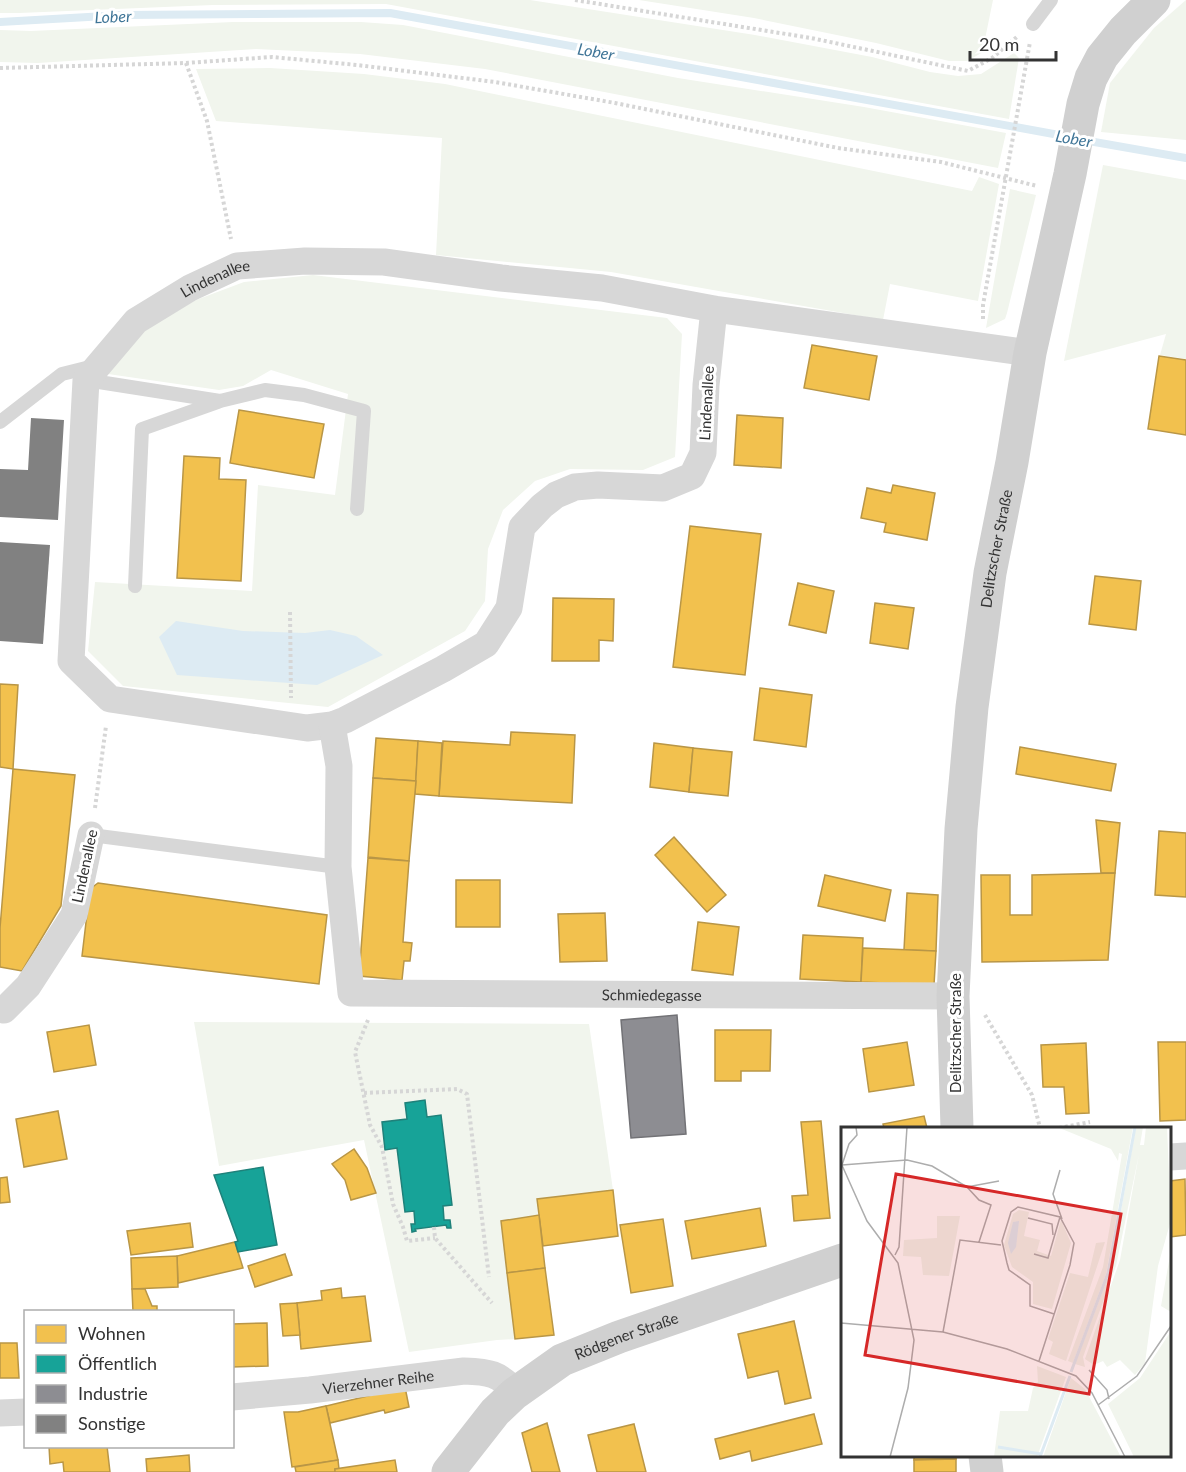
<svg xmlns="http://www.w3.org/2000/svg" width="1186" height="1472" font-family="Lato,sans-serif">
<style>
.green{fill:#f1f5ed}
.water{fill:#ddebf3}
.homes{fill:#f2c14e;stroke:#b99646;stroke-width:1.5}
.public{fill:#17a398;stroke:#1f817a;stroke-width:1.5}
.industry{fill:#8d8d92;stroke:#727276;stroke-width:1.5}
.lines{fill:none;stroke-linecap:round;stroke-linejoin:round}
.stream{stroke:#ddebf3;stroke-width:8}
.building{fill:#818181}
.path{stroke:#d6d6d6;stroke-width:4;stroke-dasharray:3 3;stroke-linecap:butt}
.lane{stroke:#d7d7d7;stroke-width:14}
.street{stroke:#d7d7d7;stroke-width:27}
.secondary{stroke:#d0d0d0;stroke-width:33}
.labels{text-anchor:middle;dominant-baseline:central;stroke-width:6;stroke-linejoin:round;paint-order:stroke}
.street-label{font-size:15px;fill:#333;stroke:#fff}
.water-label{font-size:16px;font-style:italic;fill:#3f7597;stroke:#fff}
.inset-river{fill:none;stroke:#ddebf3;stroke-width:3}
.inset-road{fill:none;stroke:#adadad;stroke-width:1.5}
.view{fill:#d62828;fill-opacity:0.15;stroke:#d62828;stroke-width:3}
.inset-edge{fill:none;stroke:#333;stroke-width:3}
</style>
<rect width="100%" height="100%" fill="#fff"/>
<g class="green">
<polygon points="0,0 530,0 755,35 872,57 930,72 958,76 981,74 1014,53 1019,58 1009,119 386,4 213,5 19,13 0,13"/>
<polygon points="639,0 993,0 984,44 987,50 967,61 949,61 876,43 754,18"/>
<polygon points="1186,0 1186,140 1101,132 1110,83 1154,28"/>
<polygon points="233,22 361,22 403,25 678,78 864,107 1006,133 998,168 485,69 360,54 256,49 38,63 0,62 0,30 31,31"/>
<polygon points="270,68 364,74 445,84 972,191 979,177 999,184 978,301 890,284 883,320 611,272 436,255 442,138 216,121 196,69"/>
<polygon points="1103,165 1186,180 1186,359 1160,355 1166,334 1064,361"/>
<polygon points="1010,189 1036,195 1007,313 1005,319 986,328"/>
<polygon points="313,275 667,318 682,334 675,457 643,470 570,469 535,481 503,510 488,549 485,601 465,631 328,707 123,686 88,651 95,582 252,591 258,485 335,495 348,394 271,370 243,386 219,390 108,374 144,330 196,300 244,282"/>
<polygon points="194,1022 589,1024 613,1190 537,1199 539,1215 501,1221 515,1339 497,1340 409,1352 364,1140 219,1166"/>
</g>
<polygon class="water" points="176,621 243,631 305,633 330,630 356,636 383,655 317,685 177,675 159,637"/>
<g class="homes">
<polygon points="812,345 877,356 869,400 804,388"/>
<polygon points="1159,356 1186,360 1186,435 1148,429"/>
<polygon points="239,410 324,424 314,478 230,463"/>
<polygon points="737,415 783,418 781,468 734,465"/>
<polygon points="184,456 220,458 219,479 246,480 241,581 177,578"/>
<polygon points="893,485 935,493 927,540 884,532 886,523 861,518 867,488 891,493"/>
<polygon points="690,526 761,534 745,675 673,667"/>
<polygon points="1095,576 1141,581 1136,630 1089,624"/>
<polygon points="798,583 834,591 826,633 789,625"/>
<polygon points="553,598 614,599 613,641 599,640 599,661 552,661"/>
<polygon points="875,603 914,608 908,649 870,643"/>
<polygon points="0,684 18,685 13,769 0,767"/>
<polygon points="760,688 812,695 806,747 754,740"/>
<polygon points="511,732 575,735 572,803 439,796 443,741 510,745"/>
<polygon points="376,738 418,741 416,781 373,778"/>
<polygon points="418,741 442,743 439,796 415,794"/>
<polygon points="654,743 693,748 689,792 650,787"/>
<polygon points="1020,747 1116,764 1111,791 1016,774"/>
<polygon points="693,748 732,752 728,796 689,792"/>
<polygon points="13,769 75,775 61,906 22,971 0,967 0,928"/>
<polygon points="373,778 416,781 409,861 368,857"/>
<polygon points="1096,820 1120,823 1115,873 1101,873"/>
<polygon points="1159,831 1186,833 1186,897 1155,895"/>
<polygon points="674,837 726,895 707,912 655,855"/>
<polygon points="368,858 409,861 403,942 412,943 410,961 404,961 402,980 359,976"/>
<polygon points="1115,873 1108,960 982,962 981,875 1010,875 1010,915 1032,915 1032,875"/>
<polygon points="825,875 891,890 885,921 818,906"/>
<rect x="456" y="880" width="44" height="47"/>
<polygon points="98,883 327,915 319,984 82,956 90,889"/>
<polygon points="907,893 938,895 936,951 904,950"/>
<polygon points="605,913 607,961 560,962 558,914"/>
<polygon points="698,922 739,927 733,975 692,970"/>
<polygon points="803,935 863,938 861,982 800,979"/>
<polygon points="863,948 936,951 934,985 861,982"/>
<polygon points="89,1025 96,1065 54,1072 47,1032"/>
<polygon points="715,1030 771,1030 770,1071 741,1071 741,1081 715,1081"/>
<polygon points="907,1042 914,1085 869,1092 863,1049"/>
<polygon points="1158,1042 1186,1042 1186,1120 1160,1121"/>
<polygon points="1086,1043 1089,1113 1066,1114 1064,1087 1043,1087 1041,1045"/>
<polygon points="58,1111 67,1159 24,1167 16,1119"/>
<polygon points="924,1116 927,1128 884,1128 883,1124"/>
<polygon points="821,1121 830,1218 794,1221 792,1196 808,1195 801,1122"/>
<polygon points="354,1149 367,1168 376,1193 351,1200 345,1180 332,1164"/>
<polygon points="7,1177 10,1202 0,1203 0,1178"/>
<polygon points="1185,1179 1186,1235 1170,1237 1170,1181"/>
<polygon points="613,1190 618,1236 543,1246 537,1199"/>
<polygon points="760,1208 766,1246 692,1259 685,1221"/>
<polygon points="539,1215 545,1268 507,1273 501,1221"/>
<polygon points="663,1219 673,1286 631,1293 620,1225"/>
<polygon points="190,1223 193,1247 131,1255 127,1231"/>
<polygon points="235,1242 243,1268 178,1283 177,1256"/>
<polygon points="285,1254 292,1275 255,1287 248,1266"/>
<polygon points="177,1256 178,1287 132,1289 131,1258"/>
<polygon points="545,1268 554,1335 515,1339 507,1273"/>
<polygon points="341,1288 342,1298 365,1296 371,1341 301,1349 297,1303 322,1300 321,1291"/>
<polygon points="132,1289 145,1289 152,1306 157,1306 157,1312 133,1312"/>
<polygon points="297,1303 300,1335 283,1336 280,1304"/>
<polygon points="794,1321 811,1398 785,1404 778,1371 748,1378 738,1334"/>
<polygon points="267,1323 268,1366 232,1367 232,1324"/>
<polygon points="0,1343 17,1343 19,1378 0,1378"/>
<polygon points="405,1387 409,1407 385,1413 384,1410 330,1423 326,1406"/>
<polygon points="326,1406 338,1460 292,1467 284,1412 298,1412"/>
<polygon points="814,1414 822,1444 752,1461 750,1451 720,1459 715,1439"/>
<polygon points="547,1423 560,1472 532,1472 522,1433"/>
<polygon points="634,1424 646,1472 597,1472 588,1435"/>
<polygon points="49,1446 107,1446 110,1472 64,1472 63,1462 50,1464"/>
<polygon points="189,1455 190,1472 147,1472 146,1459"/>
<polygon points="914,1456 956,1456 956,1459 914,1460"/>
<polygon points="956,1459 956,1472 914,1472 914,1460"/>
<polygon points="338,1460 339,1469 335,1469 335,1472 296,1472 295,1467"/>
<polygon points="395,1460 397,1472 335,1472 335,1469"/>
</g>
<g class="public">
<polygon points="425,1100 427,1117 441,1115 452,1205 443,1206 444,1220 450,1220 451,1228 447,1228 446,1225 415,1229 416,1231 412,1232 411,1224 415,1224 414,1211 405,1212 397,1148 385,1150 382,1122 407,1119 405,1103"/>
<polygon points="263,1167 277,1245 238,1252 235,1242 238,1241 214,1175"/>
</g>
<polygon class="industry" points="677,1015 686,1134 631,1138 621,1020"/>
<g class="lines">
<g class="stream">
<polyline points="0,22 123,15 390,13 1070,137"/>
<polyline points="1083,140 1186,158"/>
</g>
</g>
<g class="building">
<polygon points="31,418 64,420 58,520 0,517 0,469 28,470"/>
<polygon points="0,542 50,545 43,644 0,641"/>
</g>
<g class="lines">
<g class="path">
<polyline points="575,0 811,38 968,71 992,58 1018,36"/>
<polyline points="186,63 207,121 231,239"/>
<polyline points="0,68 186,63 272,57 357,65 495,82 615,103 838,148 941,162 1037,186"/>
<polyline points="983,319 983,305 1030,42"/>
<polyline points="290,612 291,698"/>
<polyline points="95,808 106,726"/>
<polyline points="985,1015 1032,1095 1040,1128"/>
<polyline points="368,1020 355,1052 370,1125 382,1147 393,1204 403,1227 407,1241 435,1238"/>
<polyline points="364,1093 457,1089 467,1094 489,1277"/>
<polyline points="1059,1128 1090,1122"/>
<polyline points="434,1227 435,1238 492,1303"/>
</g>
<g class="lane">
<polyline points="1033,24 1051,0"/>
<polyline points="86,380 220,401 265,390 304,395 364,411 357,509"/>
<polyline points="0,422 62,374 94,366"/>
<polyline points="135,586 142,429 218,402"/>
<polyline points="91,835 338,867"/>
</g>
<g class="street">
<path id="s1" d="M714 309 706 385 703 453 692 476 663 488 598 485 575 487 556 495 542 506 522 527 509 608 486 644 443 669 345 720 332 725 307 728 110 699 71 661 86 380 136 321 190 288 237 266 305 261 384 262 501 278 602 288 714 309 1030 353"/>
<path id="s2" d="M332 725 339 766 338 867 351 993 953 996"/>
<polyline points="4,1010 28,986 74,915 91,835"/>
<polyline points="1170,1157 1186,1156"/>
<path id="s3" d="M232 1397 310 1390 464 1371C490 1372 498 1373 516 1392"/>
<polyline points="0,1413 26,1412"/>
</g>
<g class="secondary">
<path id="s4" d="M957 1128 953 996 961 829 972 707 990 573 1012 462 1030 353 1070 174 1083 104 1091 78 1102 57 1123 31 1154 0"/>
<polyline points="985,1456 987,1472"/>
<path id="s5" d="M448 1472 495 1412 514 1394 562 1360 619 1337 842 1260"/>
</g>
</g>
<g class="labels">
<g class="street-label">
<text stroke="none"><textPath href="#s1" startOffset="1384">Lindenallee</textPath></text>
<text transform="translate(706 403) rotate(-87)">Lindenallee</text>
<text stroke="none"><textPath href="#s4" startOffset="582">Delitzscher Straße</textPath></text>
<text transform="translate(84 866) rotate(-78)">Lindenallee</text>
<text stroke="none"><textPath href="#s2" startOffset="570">Schmiedegasse</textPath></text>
<text transform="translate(955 1033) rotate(-90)">Delitzscher Straße</text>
<text stroke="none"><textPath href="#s5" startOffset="230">Rödgener Straße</textPath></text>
<text stroke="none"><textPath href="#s3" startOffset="147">Vierzehner Reihe</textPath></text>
</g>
<g class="water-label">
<text transform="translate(113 16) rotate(-2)">Lober</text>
<text transform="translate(596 51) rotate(10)">Lober</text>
<text transform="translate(1074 138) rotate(10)">Lober</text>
</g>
</g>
<g transform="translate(841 1127)">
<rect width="330" height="330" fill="#fff"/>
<path d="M216 0H292L265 147 232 236 227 234 262 140 281 27 278 26 277 34 270 22ZM295 0H302L299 18H303L305 0H326L330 93 317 139 304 236 294 248 279 233 266 240 262 234 253 238 244 232 279 133 298 27 275 139 242 230 244 240 234 237 269 145ZM178 83 188 85 183 109 199 113 196 124 210 129 220 93 230 116 211 182 192 177V155L171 140 163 118 172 87ZM96 89H119L108 149 82 148 80 130 62 129 63 113 96 111ZM264 115 226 231 225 234 208 227 212 215 207 212 229 146 247 150 255 116ZM330 123V185L320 179ZM330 204V330H293L267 277 299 251ZM196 239 225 250 196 330H153L159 284H187L192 261 197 255ZM230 251 244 262 280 330H202Z" fill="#f1f5ed"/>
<path d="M178 94 175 120 170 127 167 116 172 95Z" fill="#ddebf3"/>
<path class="inset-river" d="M230 245 267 146 294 0M157 320 200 327M199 330 229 249"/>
<path class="inset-road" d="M0 36 26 94 57 136 73 213 67 261 49 330M1 38 66 33 91 39 126 60 158 54M1 38 8 17 16 8 15 0M219 43 212 67 221 92M126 60 138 73 150 78 138 115M187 91 211 97 212 108M193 127 207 131 219 90M54 128 58 120 66 0M0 196 102 205 166 222 235 249 251 266 284 330M102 205 119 113 160 118M198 234 229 138 233 116 219 90 177 80 170 85 161 114 166 136 168 143 189 158V179L213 187M248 243 266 263 268 272M257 278 296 249 330 199"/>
<path class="view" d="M55 47 280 87 248 267 24 228Z"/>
<rect width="330" height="330" class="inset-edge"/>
</g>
<rect x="24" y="1310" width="210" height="138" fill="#ffffff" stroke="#adadad" stroke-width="1.5"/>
<rect x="36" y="1325" width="30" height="18" fill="#f2c14e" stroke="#adadad" stroke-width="1.5"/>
<text x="78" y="1340" font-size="18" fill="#333333">Wohnen</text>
<rect x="36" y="1355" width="30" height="18" fill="#17a398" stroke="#adadad" stroke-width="1.5"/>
<text x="78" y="1370" font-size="18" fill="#333333">Öffentlich</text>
<rect x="36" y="1385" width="30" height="18" fill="#8d8d92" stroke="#adadad" stroke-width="1.5"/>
<text x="78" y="1400" font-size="18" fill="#333333">Industrie</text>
<rect x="36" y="1415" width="30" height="18" fill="#818181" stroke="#adadad" stroke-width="1.5"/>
<text x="78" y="1430" font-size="18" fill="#333333">Sonstige</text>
<path d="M970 51v9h86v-9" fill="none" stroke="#333333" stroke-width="3"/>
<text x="979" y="51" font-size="18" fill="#333333" stroke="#ffffff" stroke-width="4.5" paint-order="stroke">20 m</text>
</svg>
